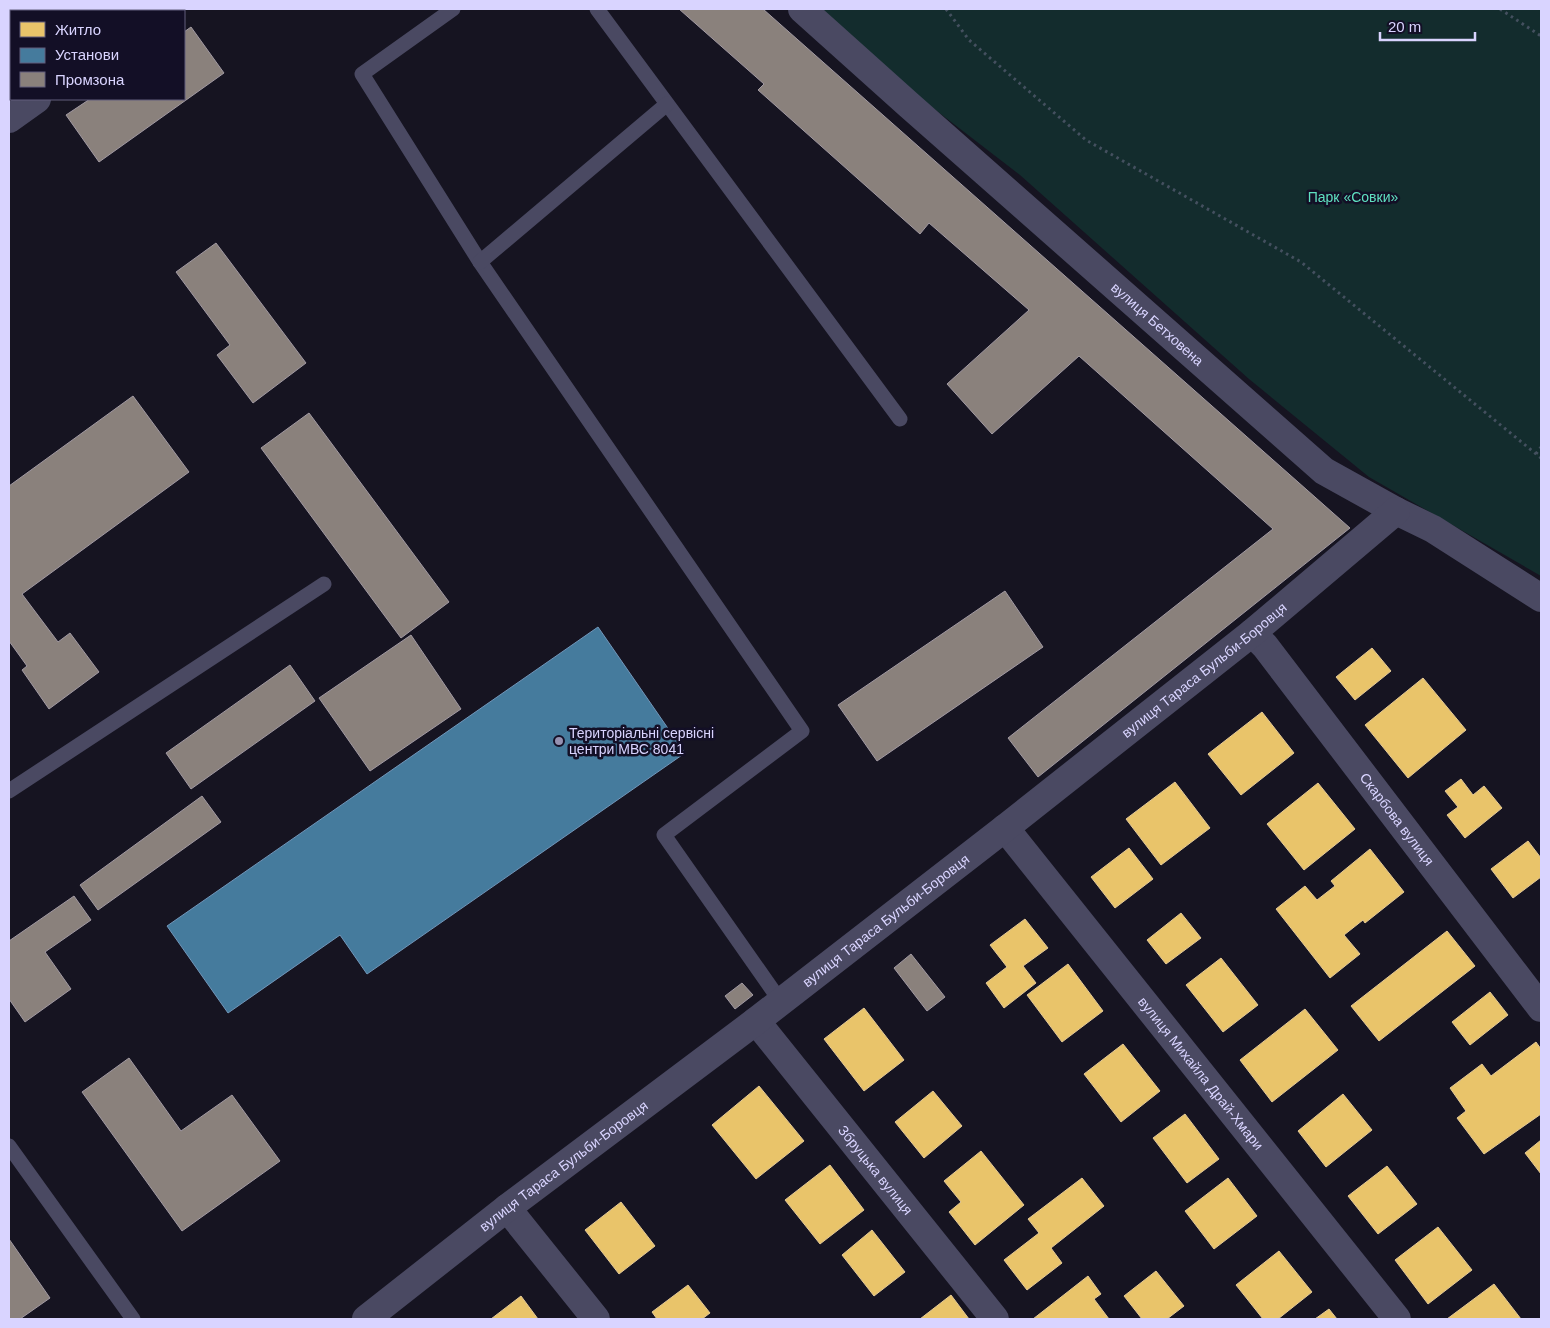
<svg xmlns="http://www.w3.org/2000/svg" width="1550" height="1328" font-family="Helvetica,sans-serif">
<style>
.green{fill:#132c2d}
.homes{fill:#e9c46a;stroke:#e4c997}
.public{fill:#457b9d;stroke:#7196ba}
.industry{fill:#8a817c;stroke:#a29aa3}
.lines{fill:none;stroke-linecap:round;stroke-linejoin:round}
.path{stroke:#44505f;stroke-width:3;stroke-dasharray:2.5 4;stroke-linecap:butt}
.lane{stroke:#4a4962;stroke-width:15}
.street{stroke:#4a4962;stroke-width:28}
.poi-dot{fill:#9591b1;stroke:#130f26;stroke-width:2}
.labels{text-anchor:middle;dominant-baseline:central;stroke-width:5;stroke-linejoin:round;paint-order:stroke}
.park-label{font-size:14px;fill:#5fe0c0;stroke:#130f26}
.street-label{font-size:14px;fill:#d9d4ff;stroke:#130f26}
.poi-label{font-size:14px;fill:#d9d4ff;stroke:#130f26;text-anchor:start}
</style>
<rect width="100%" height="100%" fill="#161421"/>
<polygon class="green" points="822,9 1541,9 1541,576 1369,477 1249,379 1020,175 898,81"/>
<g class="homes">
<polygon points="1372,648 1391,671 1355,700 1336,677"/>
<polygon points="1423,678 1466,730 1408,778 1365,725"/>
<polygon points="1262,712 1294,753 1241,795 1208,754"/>
<polygon points="1461,779 1473,795 1484,786 1502,808 1465,838 1447,815 1458,807 1445,791"/>
<polygon points="1175,782 1210,828 1161,865 1126,819"/>
<polygon points="1318,783 1355,829 1304,870 1267,824"/>
<polygon points="1528,841 1541,858 1541,877 1513,898 1491,869"/>
<polygon points="1129,848 1153,879 1115,908 1091,877"/>
<polygon points="1370,849 1404,892 1365,923 1363,920 1344,935 1360,954 1330,978 1276,909 1305,886 1317,900 1335,886 1331,881"/>
<polygon points="1181,913 1201,938 1166,964 1147,940"/>
<polygon points="1025,919 1048,948 1023,966 1036,983 1004,1008 986,983 1007,967 990,945"/>
<polygon points="1447,931 1475,966 1379,1041 1351,1006"/>
<polygon points="1221,958 1258,1005 1223,1032 1186,985"/>
<polygon points="1068,964 1103,1011 1062,1042 1027,995"/>
<polygon points="1490,992 1508,1015 1470,1045 1452,1022"/>
<polygon points="864,1008 904,1060 864,1091 824,1039"/>
<polygon points="1305,1009 1338,1050 1272,1102 1240,1060"/>
<polygon points="1536,1042 1541,1049 1541,1114 1484,1154 1457,1118 1466,1111 1450,1088 1482,1064 1491,1076"/>
<polygon points="1123,1044 1160,1091 1121,1122 1084,1074"/>
<polygon points="759,1086 804,1141 756,1179 712,1125"/>
<polygon points="933,1091 962,1126 924,1158 895,1122"/>
<polygon points="1343,1094 1372,1130 1326,1167 1298,1131"/>
<polygon points="1185,1114 1219,1159 1187,1183 1153,1138"/>
<polygon points="1541,1140 1541,1174 1525,1153"/>
<polygon points="981,1151 1024,1205 975,1245 949,1212 961,1202 944,1181"/>
<polygon points="830,1165 864,1210 820,1244 785,1200"/>
<polygon points="1387,1166 1417,1204 1378,1234 1348,1196"/>
<polygon points="1082,1178 1104,1206 1051,1248 1062,1263 1027,1290 1004,1260 1039,1233 1028,1219"/>
<polygon points="1228,1178 1257,1216 1214,1249 1185,1211"/>
<polygon points="621,1202 655,1246 619,1274 585,1230"/>
<polygon points="1438,1227 1472,1270 1428,1304 1395,1260"/>
<polygon points="872,1230 905,1272 874,1296 842,1255"/>
<polygon points="1279,1251 1312,1292 1278,1319 1263,1319 1236,1285"/>
<polygon points="1156,1271 1184,1306 1167,1319 1142,1319 1124,1296"/>
<polygon points="1088,1276 1101,1294 1094,1299 1109,1319 1033,1319"/>
<polygon points="1494,1284 1521,1319 1447,1319"/>
<polygon points="688,1285 710,1313 702,1319 657,1319 652,1312"/>
<polygon points="951,1295 969,1319 920,1319"/>
<polygon points="521,1296 538,1319 491,1319"/>
<polygon points="1329,1309 1337,1319 1315,1319"/>
</g>
<polygon class="public" points="598,627 685,753 367,974 340,935 228,1013 167,926"/>
<g class="industry">
<polygon points="679,9 763,9 1350,528 1038,777 1008,738 1273,529 1079,356 992,434 947,384 1029,310 929,223 920,234 758,90 764,84"/>
<polygon points="191,27 224,73 99,162 66,115 90,99 184,99 184,32"/>
<polygon points="216,243 306,363 253,403 217,355 230,345 176,272"/>
<polygon points="133,396 189,472 22,594 58,642 70,633 99,672 49,709 22,670 27,666 9,641 9,486"/>
<polygon points="309,413 449,602 401,638 261,448"/>
<polygon points="1005,591 1043,647 877,761 838,705"/>
<polygon points="411,635 461,709 370,771 319,698"/>
<polygon points="290,665 315,701 191,789 166,753"/>
<polygon points="202,796 221,822 98,910 80,885"/>
<polygon points="74,896 91,920 45,952 71,989 25,1022 9,999 9,941"/>
<polygon points="911,954 945,997 927,1011 894,968"/>
<polygon points="742,983 753,995 735,1009 725,996"/>
<polygon points="129,1058 181,1131 232,1095 280,1161 182,1231 82,1092"/>
<polygon points="9,1239 50,1298 20,1319 9,1319"/>
</g>
<g class="lines">
<g class="path">
<polyline points="946,9 969,40 1086,140 1301,262 1541,458"/>
<polyline points="1500,9 1541,36"/>
<polyline points="1536,454 1541,447"/>
</g>
<g class="lane">
<polyline points="453,9 362,74 480,262 802,731 664,835 781,1002"/>
<polyline points="597,9 900,419"/>
<polyline points="9,62 11,65"/>
<polyline points="480,262 667,104"/>
<polyline points="9,791 324,584"/>
<polyline points="9,1146 133,1319"/>
</g>
<g class="street">
<path id="s1" d="M802 9 909 105 1324 471 1396 511 1433 529 1541 598"/>
<polyline points="157,11 160,9"/>
<polyline points="9,119 37,99"/>
<path id="s2" d="M1252 633 1265 646 1541 1008"/>
<path id="s3" d="M1005 828 1397 1319"/>
<path id="s4" d="M756 1021 995 1319"/>
<polyline points="507,1208 596,1319"/>
<path id="s5" d="M366 1319 507 1208 756 1021 1005 828 1252 633 1396 511"/>
</g>
</g>
<circle class="poi-dot" cx="559" cy="741" r="5"/>
<g class="labels">
<g class="park-label">
<text x="1353" y="197">Парк «Совки»</text>
</g>
<g class="street-label">
<text stroke="none"><textPath href="#s1" startOffset="475">вулиця Бетховена</textPath></text>
<text stroke="none"><textPath href="#s5" startOffset="1060">вулиця Тараса Бульби-Боровця</textPath></text>
<text stroke="none"><textPath href="#s2" startOffset="236">Скарбова вулиця</textPath></text>
<text stroke="none"><textPath href="#s5" startOffset="655">вулиця Тараса Бульби-Боровця</textPath></text>
<text stroke="none"><textPath href="#s3" startOffset="314">вулиця Михайла Драй-Хмари</textPath></text>
<text stroke="none"><textPath href="#s5" startOffset="250">вулиця Тараса Бульби-Боровця</textPath></text>
<text stroke="none"><textPath href="#s4" startOffset="191">Збруцька вулиця</textPath></text>
</g>
<g class="poi-label">
<text x="569" y="733">Територіальні сервісні<tspan x="569" dy="16">центри МВС 8041</tspan></text>
</g>
</g>
<rect width="1550" height="1328" fill="none" stroke="#d9d4ff" stroke-width="20"/>
<rect x="10" y="10" width="175" height="90" fill="#130f26" stroke="#625e7d"/>
<rect x="20" y="22" width="25" height="15" fill="#e9c46a" stroke="#625e7d"/>
<text x="55" y="35" font-size="15" fill="#d9d4ff">Житло</text>
<rect x="20" y="48" width="25" height="15" fill="#457b9d" stroke="#625e7d"/>
<text x="55" y="60" font-size="15" fill="#d9d4ff">Установи</text>
<rect x="20" y="72" width="25" height="15" fill="#8a817c" stroke="#625e7d"/>
<text x="55" y="85" font-size="15" fill="#d9d4ff">Промзона</text>
<path d="M1380 32v8h95v-8" fill="none" stroke="#d9d4ff" stroke-width="2.5"/>
<text x="1388" y="32" font-size="15" fill="#d9d4ff" stroke="#130f26" stroke-width="4" paint-order="stroke">20 m</text>
</svg>
